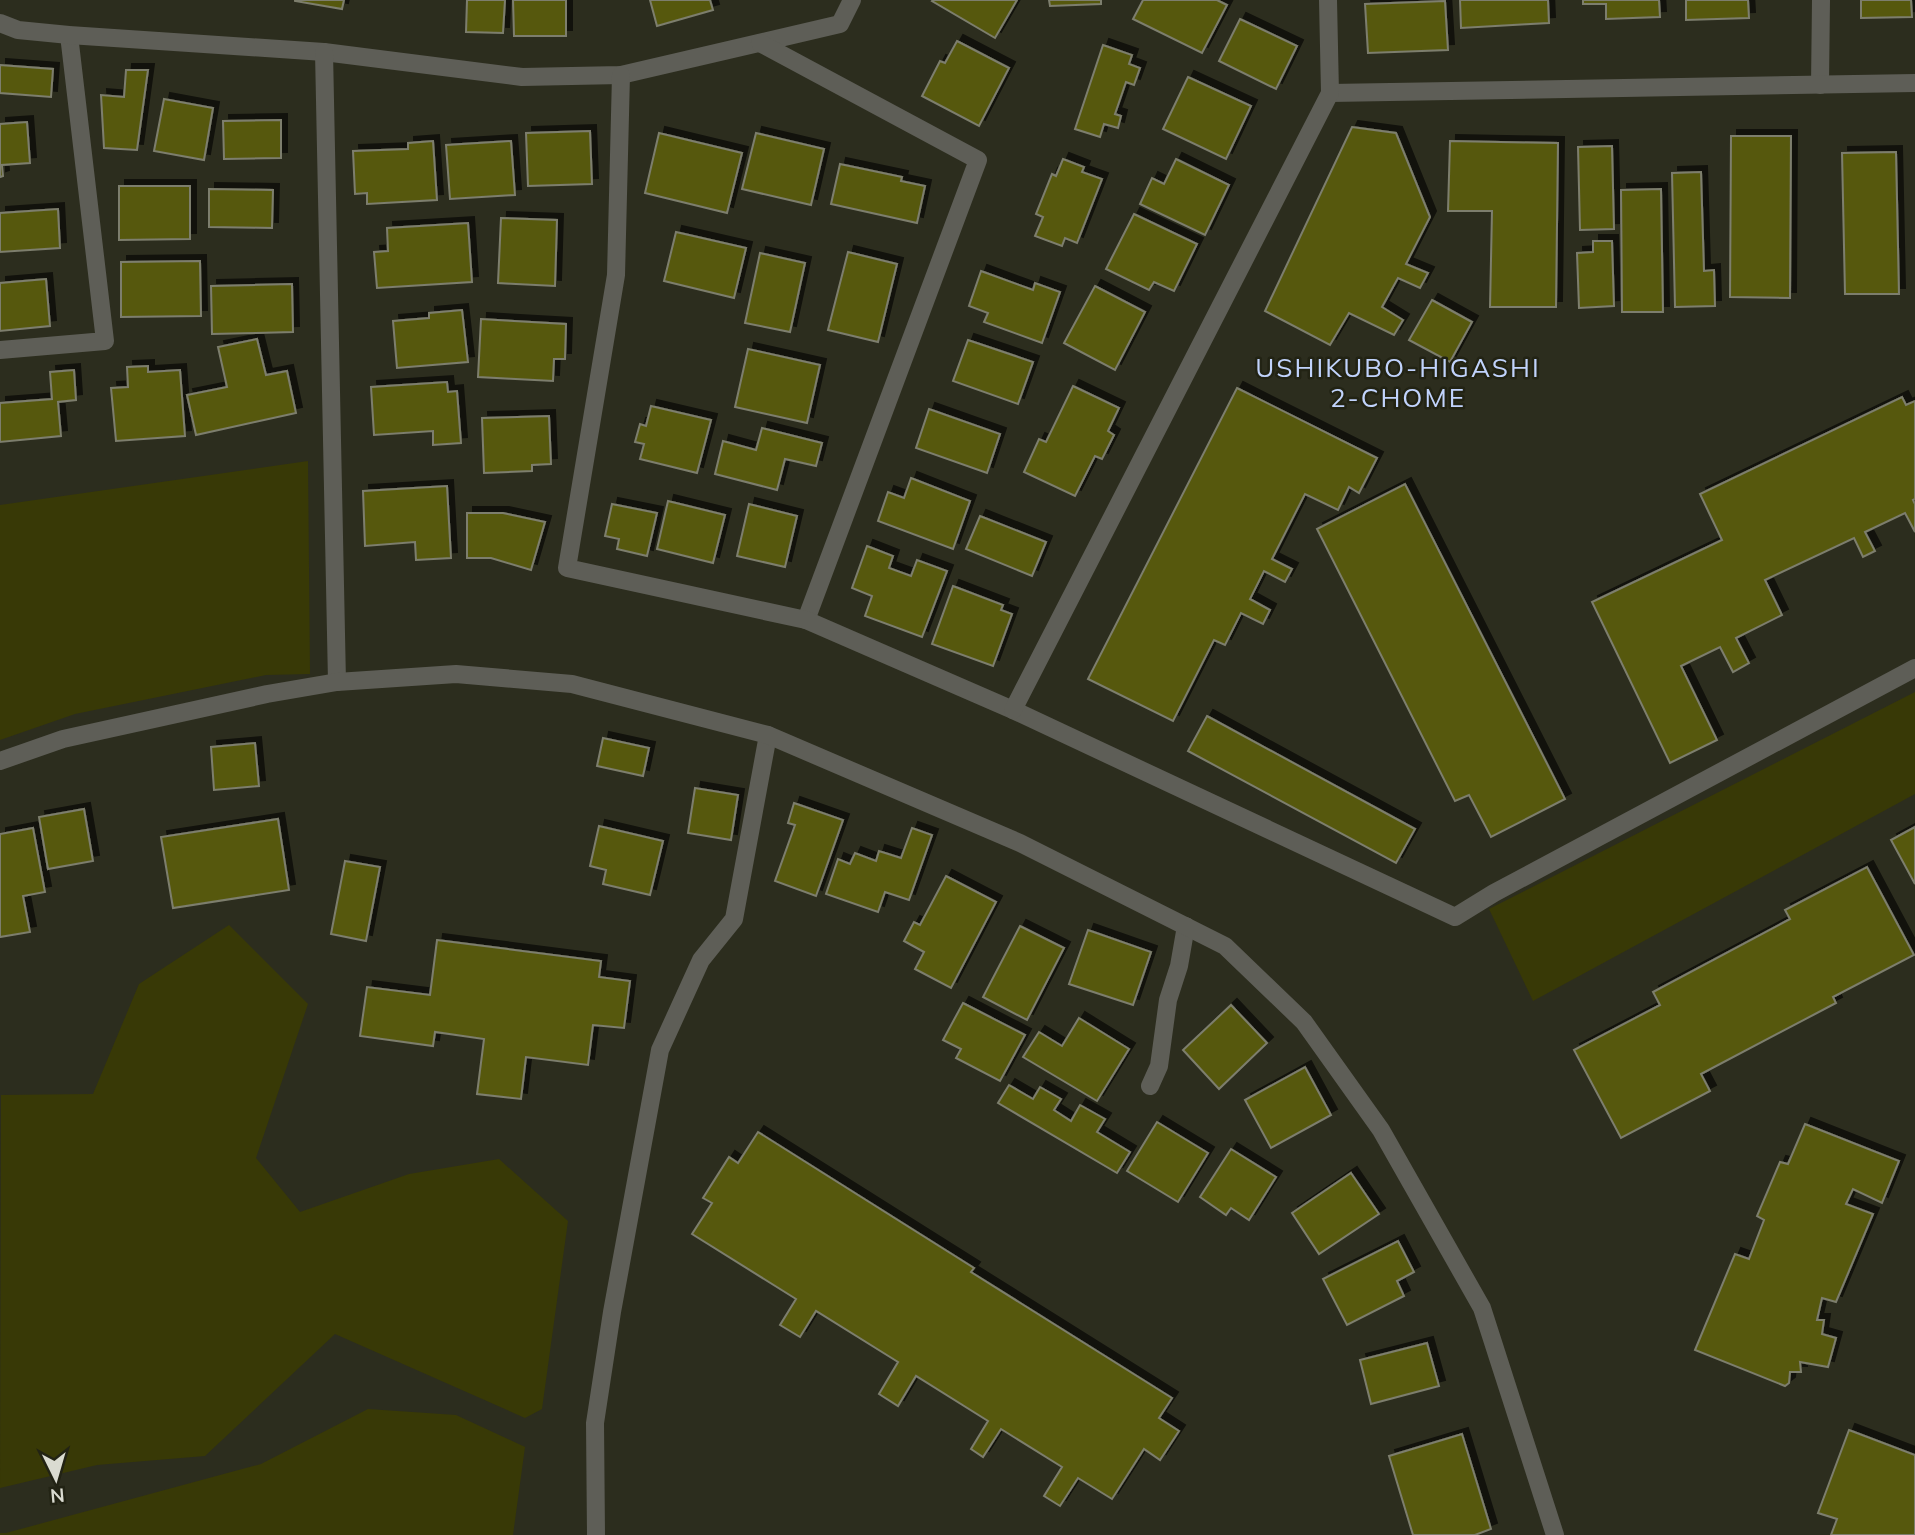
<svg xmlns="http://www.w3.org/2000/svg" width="1915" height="1535" font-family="Mulish,sans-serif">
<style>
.green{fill:#383906}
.building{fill:#575911;stroke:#7d7e6d;stroke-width:2;filter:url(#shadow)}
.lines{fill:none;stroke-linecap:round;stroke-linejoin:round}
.service{stroke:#5e5e57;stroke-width:18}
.minor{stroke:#5e5e57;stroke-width:18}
.labels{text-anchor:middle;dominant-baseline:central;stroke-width:5;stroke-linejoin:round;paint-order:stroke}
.neighbourhood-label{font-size:26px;letter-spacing:2px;fill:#c1d3fc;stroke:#222314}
</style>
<defs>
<filter id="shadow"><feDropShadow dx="6" dy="-6" stdDeviation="0" flood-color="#0009"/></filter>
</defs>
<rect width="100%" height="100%" fill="#2c2d1e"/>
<g class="green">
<polygon points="308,461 310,674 266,675 75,714 0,740 0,505"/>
<polygon points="1915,692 1915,794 1533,1001 1489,909"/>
<polygon points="229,925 308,1004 256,1158 300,1212 409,1174 499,1159 568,1221 542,1409 525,1418 335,1334 205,1456 97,1465 0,1488 1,1095 93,1094 139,984"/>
<polygon points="368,1409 456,1415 525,1447 513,1535 0,1535 0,1533 6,1533 261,1464"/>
</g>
<g class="building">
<polygon points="295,0 344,0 342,9 295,1"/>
<polygon points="467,0 505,0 503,33 466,32"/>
<polygon points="513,0 566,0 566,36 514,36"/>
<polygon points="650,0 710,0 713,10 657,26"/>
<polygon points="933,0 1017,0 995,38 932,1"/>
<polygon points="1049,0 1101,0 1101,4 1050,6"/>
<polygon points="1143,0 1217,0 1227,5 1202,53 1133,19"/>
<polygon points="1460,0 1548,0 1549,23 1461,28"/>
<polygon points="1583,0 1659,0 1660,17 1606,19 1606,4 1583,4"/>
<polygon points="1686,0 1748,0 1749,18 1686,20"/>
<polygon points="1861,0 1911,0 1912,17 1861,18"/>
<polygon points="1445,1 1448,50 1368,53 1365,4"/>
<polygon points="1240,19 1297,46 1276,89 1219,61"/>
<polygon points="957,41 1009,68 979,126 922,96 940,61 945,63"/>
<polygon points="1103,45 1132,55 1129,64 1140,68 1134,85 1126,82 1115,114 1121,116 1118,128 1104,124 1100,137 1075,129"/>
<polygon points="0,65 53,69 51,97 0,93"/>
<polygon points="126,70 148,70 137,150 104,148 101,95 124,97"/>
<polygon points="1188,77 1251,106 1226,159 1163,129"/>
<polygon points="164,99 213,108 204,160 154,151"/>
<polygon points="281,120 281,158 224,159 223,121"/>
<polygon points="27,122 30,163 2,165 3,176 0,177 0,124"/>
<polygon points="1352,127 1396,133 1430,217 1406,264 1428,273 1420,288 1398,278 1382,307 1403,320 1394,335 1349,313 1330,345 1265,311"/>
<polygon points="590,131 592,184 528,186 526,133"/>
<polygon points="659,133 742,153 727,213 645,193"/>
<polygon points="756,133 824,149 811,205 742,189"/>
<polygon points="1731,136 1791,136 1790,298 1730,297"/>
<polygon points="433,141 437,200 367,204 367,193 355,194 353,151 408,149 408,143"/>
<polygon points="511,141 515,195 450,199 446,145"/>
<polygon points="1450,141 1558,143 1556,307 1490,307 1492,211 1448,211"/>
<polygon points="1612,146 1614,229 1580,230 1578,147"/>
<polygon points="1896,152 1899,294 1845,294 1842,153"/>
<polygon points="1063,159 1084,167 1082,172 1102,179 1077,243 1065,238 1062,246 1035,236 1043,217 1036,214 1052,174 1056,176"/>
<polygon points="1176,159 1229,185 1205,235 1140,204 1152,178 1164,184"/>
<polygon points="840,164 902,177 901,181 925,186 917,223 831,204"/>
<polygon points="1701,172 1704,271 1714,270 1715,306 1675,307 1672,173"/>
<polygon points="119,186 190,186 190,239 119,240"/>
<polygon points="209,189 273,190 272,228 209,227"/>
<polygon points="1661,189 1663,312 1622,312 1621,190"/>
<polygon points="58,209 60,248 0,252 0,213"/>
<polygon points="1134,214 1197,244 1174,291 1154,282 1149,290 1106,269"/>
<polygon points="501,218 557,220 555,286 498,283"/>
<polygon points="468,223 472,282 377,288 374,252 388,251 387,228"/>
<polygon points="676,232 746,248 734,298 664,281"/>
<polygon points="1593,241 1612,241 1614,306 1579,308 1577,253 1593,252"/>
<polygon points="848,252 897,264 878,342 828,330"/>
<polygon points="760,253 805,263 790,332 745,323"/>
<polygon points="200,261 201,316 121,317 121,262"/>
<polygon points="981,271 1033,290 1035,283 1060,292 1042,343 984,322 988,313 969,306"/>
<polygon points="46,279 50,326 0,331 0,283"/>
<polygon points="292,284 293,332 212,334 211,286"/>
<polygon points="1095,286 1145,312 1115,370 1064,343"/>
<polygon points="1432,300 1472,322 1450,362 1409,340"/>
<polygon points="462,310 468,362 397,368 393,321 429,318 429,313"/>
<polygon points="481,319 566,324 565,359 554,359 553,381 478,377"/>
<polygon points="257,339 266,375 287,371 296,413 196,435 187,395 227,387 218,347"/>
<polygon points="968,340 1033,362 1018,404 953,381"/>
<polygon points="748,349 820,365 807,423 735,407"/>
<polygon points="148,366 148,372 180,370 185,436 116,441 111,388 128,387 127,367"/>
<polygon points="74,370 76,400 58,402 61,436 0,442 0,403 52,399 50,372"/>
<polygon points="447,382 448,392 457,391 461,443 433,445 433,431 374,435 371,387"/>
<polygon points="1073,386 1119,408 1108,431 1114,435 1102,459 1095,456 1075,496 1024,472 1039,439 1046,442"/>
<polygon points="1237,388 1377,458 1359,493 1349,487 1338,510 1305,494 1272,559 1292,569 1285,582 1264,571 1250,599 1270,610 1263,624 1241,613 1225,645 1214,640 1173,721 1088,679"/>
<polygon points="1902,397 1906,405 1915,401 1915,499 1913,500 1915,504 1915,532 1905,513 1865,532 1875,551 1863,557 1854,538 1765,580 1782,615 1736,638 1749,663 1733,672 1720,647 1681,666 1717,740 1670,763 1592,602 1722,540 1700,494"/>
<polygon points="651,406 711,420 697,473 640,459 644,444 635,442 640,424 646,426"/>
<polygon points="929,409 1000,434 987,473 916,448"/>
<polygon points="549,416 551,464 532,465 532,471 484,473 482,418"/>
<polygon points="762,428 822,443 816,466 785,459 777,490 715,474 723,441 756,450"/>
<polygon points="911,478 970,501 953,549 878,521 888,492 904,498"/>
<polygon points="1405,484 1565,799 1491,837 1469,795 1455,801 1317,529"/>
<polygon points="447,486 451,558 416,560 415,542 365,546 363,491"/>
<polygon points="668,501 725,515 713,563 657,549"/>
<polygon points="612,504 657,513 647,556 617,549 619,539 605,536"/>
<polygon points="749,504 797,516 785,567 737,556"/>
<polygon points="467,513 503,513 545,522 531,570 491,558 467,558"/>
<polygon points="980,516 1046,542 1032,576 966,549"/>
<polygon points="867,546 893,556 889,568 911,576 917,560 947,571 922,637 865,616 872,596 852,588"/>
<polygon points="953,586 1003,605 1001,610 1012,614 993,666 932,644"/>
<polygon points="1207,716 1415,829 1396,863 1188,751"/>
<polygon points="603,738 649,748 643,776 597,766"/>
<polygon points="255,743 259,786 214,790 211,747"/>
<polygon points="695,788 738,795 731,840 688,833"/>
<polygon points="794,803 843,820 816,896 775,881 795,825 788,823"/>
<polygon points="84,809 93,861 48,869 39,817"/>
<polygon points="278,819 289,890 173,908 161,837"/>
<polygon points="599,826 663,841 650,895 603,884 606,870 590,866"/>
<polygon points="1915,827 1915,884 1891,840"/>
<polygon points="33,828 45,892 23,896 30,932 0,937 0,834"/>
<polygon points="912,828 932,835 909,900 885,892 878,912 826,894 838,859 850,864 855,853 876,861 879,851 901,858"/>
<polygon points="345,861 380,867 366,941 331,934"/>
<polygon points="1867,867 1914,955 1833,997 1836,1003 1701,1074 1710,1091 1621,1138 1574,1050 1660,1005 1653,992 1790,919 1785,910"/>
<polygon points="946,876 996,902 951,988 915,969 924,952 904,941 914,922 920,925"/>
<polygon points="1020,926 1064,948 1027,1020 983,997"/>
<polygon points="1088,930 1151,952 1133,1005 1069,984"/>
<polygon points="437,940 601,961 599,977 630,981 624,1028 593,1025 588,1065 526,1057 521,1099 477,1094 484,1039 435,1032 433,1046 360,1036 367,987 430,995"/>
<polygon points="963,1003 1025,1035 1000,1081 956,1058 961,1049 943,1040"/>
<polygon points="1231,1005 1267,1043 1219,1089 1183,1050"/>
<polygon points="1079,1018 1129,1049 1097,1101 1023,1057 1039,1032 1062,1046"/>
<polygon points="1305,1067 1331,1115 1271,1148 1245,1100"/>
<polygon points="1009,1085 1033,1099 1040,1087 1061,1099 1054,1110 1071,1121 1080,1105 1105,1119 1097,1132 1130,1152 1117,1173 998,1103"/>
<polygon points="1157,1122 1208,1153 1178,1202 1127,1171"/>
<polygon points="1805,1124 1899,1161 1882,1203 1853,1189 1846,1204 1873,1214 1836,1302 1822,1298 1817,1320 1824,1320 1822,1334 1836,1338 1828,1367 1800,1362 1801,1372 1790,1372 1789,1383 1785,1386 1695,1350 1735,1254 1749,1259 1764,1220 1757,1216 1780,1162 1788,1164"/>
<polygon points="758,1132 974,1268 971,1272 1172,1398 1159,1418 1179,1431 1160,1460 1144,1449 1112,1499 1078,1478 1060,1506 1044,1496 1062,1467 1001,1429 983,1457 971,1449 988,1421 916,1376 898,1406 879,1394 898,1362 816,1311 800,1337 780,1325 796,1299 692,1234 712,1203 703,1198 729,1157 738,1163"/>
<polygon points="1231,1149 1276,1177 1249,1220 1231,1208 1226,1215 1200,1197"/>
<polygon points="1351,1173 1379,1214 1319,1254 1292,1213"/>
<polygon points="1398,1241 1414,1272 1397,1281 1404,1296 1347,1325 1323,1279"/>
<polygon points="1427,1343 1439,1386 1371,1404 1360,1360"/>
<polygon points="1849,1430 1915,1455 1915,1535 1831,1535 1837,1519 1818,1513"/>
<polygon points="1462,1434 1491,1529 1475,1535 1413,1535 1389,1456"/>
</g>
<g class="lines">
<g class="service">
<polyline points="0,350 105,341 69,35"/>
<polyline points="1150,1086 1159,1066 1168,1000 1179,966 1186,926"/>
<polyline points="596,1535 595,1423 612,1312 660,1050 701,960 734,919 768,735"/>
</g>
<g class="minor">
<polyline points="0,23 18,30 69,35 324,52 522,77 621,75 840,24 852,0"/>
<polyline points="760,43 978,160 806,620"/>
<polyline points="324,52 337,682"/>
<polyline points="621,75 616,275 567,568 806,620 1013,710 1455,917 1494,893 1915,668"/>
<polyline points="1820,85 1821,0"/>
<polyline points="1330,93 1915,83"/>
<polyline points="1013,710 1330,93 1328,0"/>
<polyline points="0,761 63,739 267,694 337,682 456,674 572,684 768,735 1020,843 1225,946 1304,1022 1381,1130 1482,1308 1555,1535"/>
</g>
</g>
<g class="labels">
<g class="neighbourhood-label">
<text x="1398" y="367">USHIKUBO-HIGASHI<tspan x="1398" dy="30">2-CHOME</tspan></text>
</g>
</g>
<g transform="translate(56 1479) rotate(175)" stroke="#222314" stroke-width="5" paint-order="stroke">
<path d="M0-5L12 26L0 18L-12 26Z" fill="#dadbd1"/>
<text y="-10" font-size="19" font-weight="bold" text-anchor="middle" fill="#dadbd1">N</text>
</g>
</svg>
